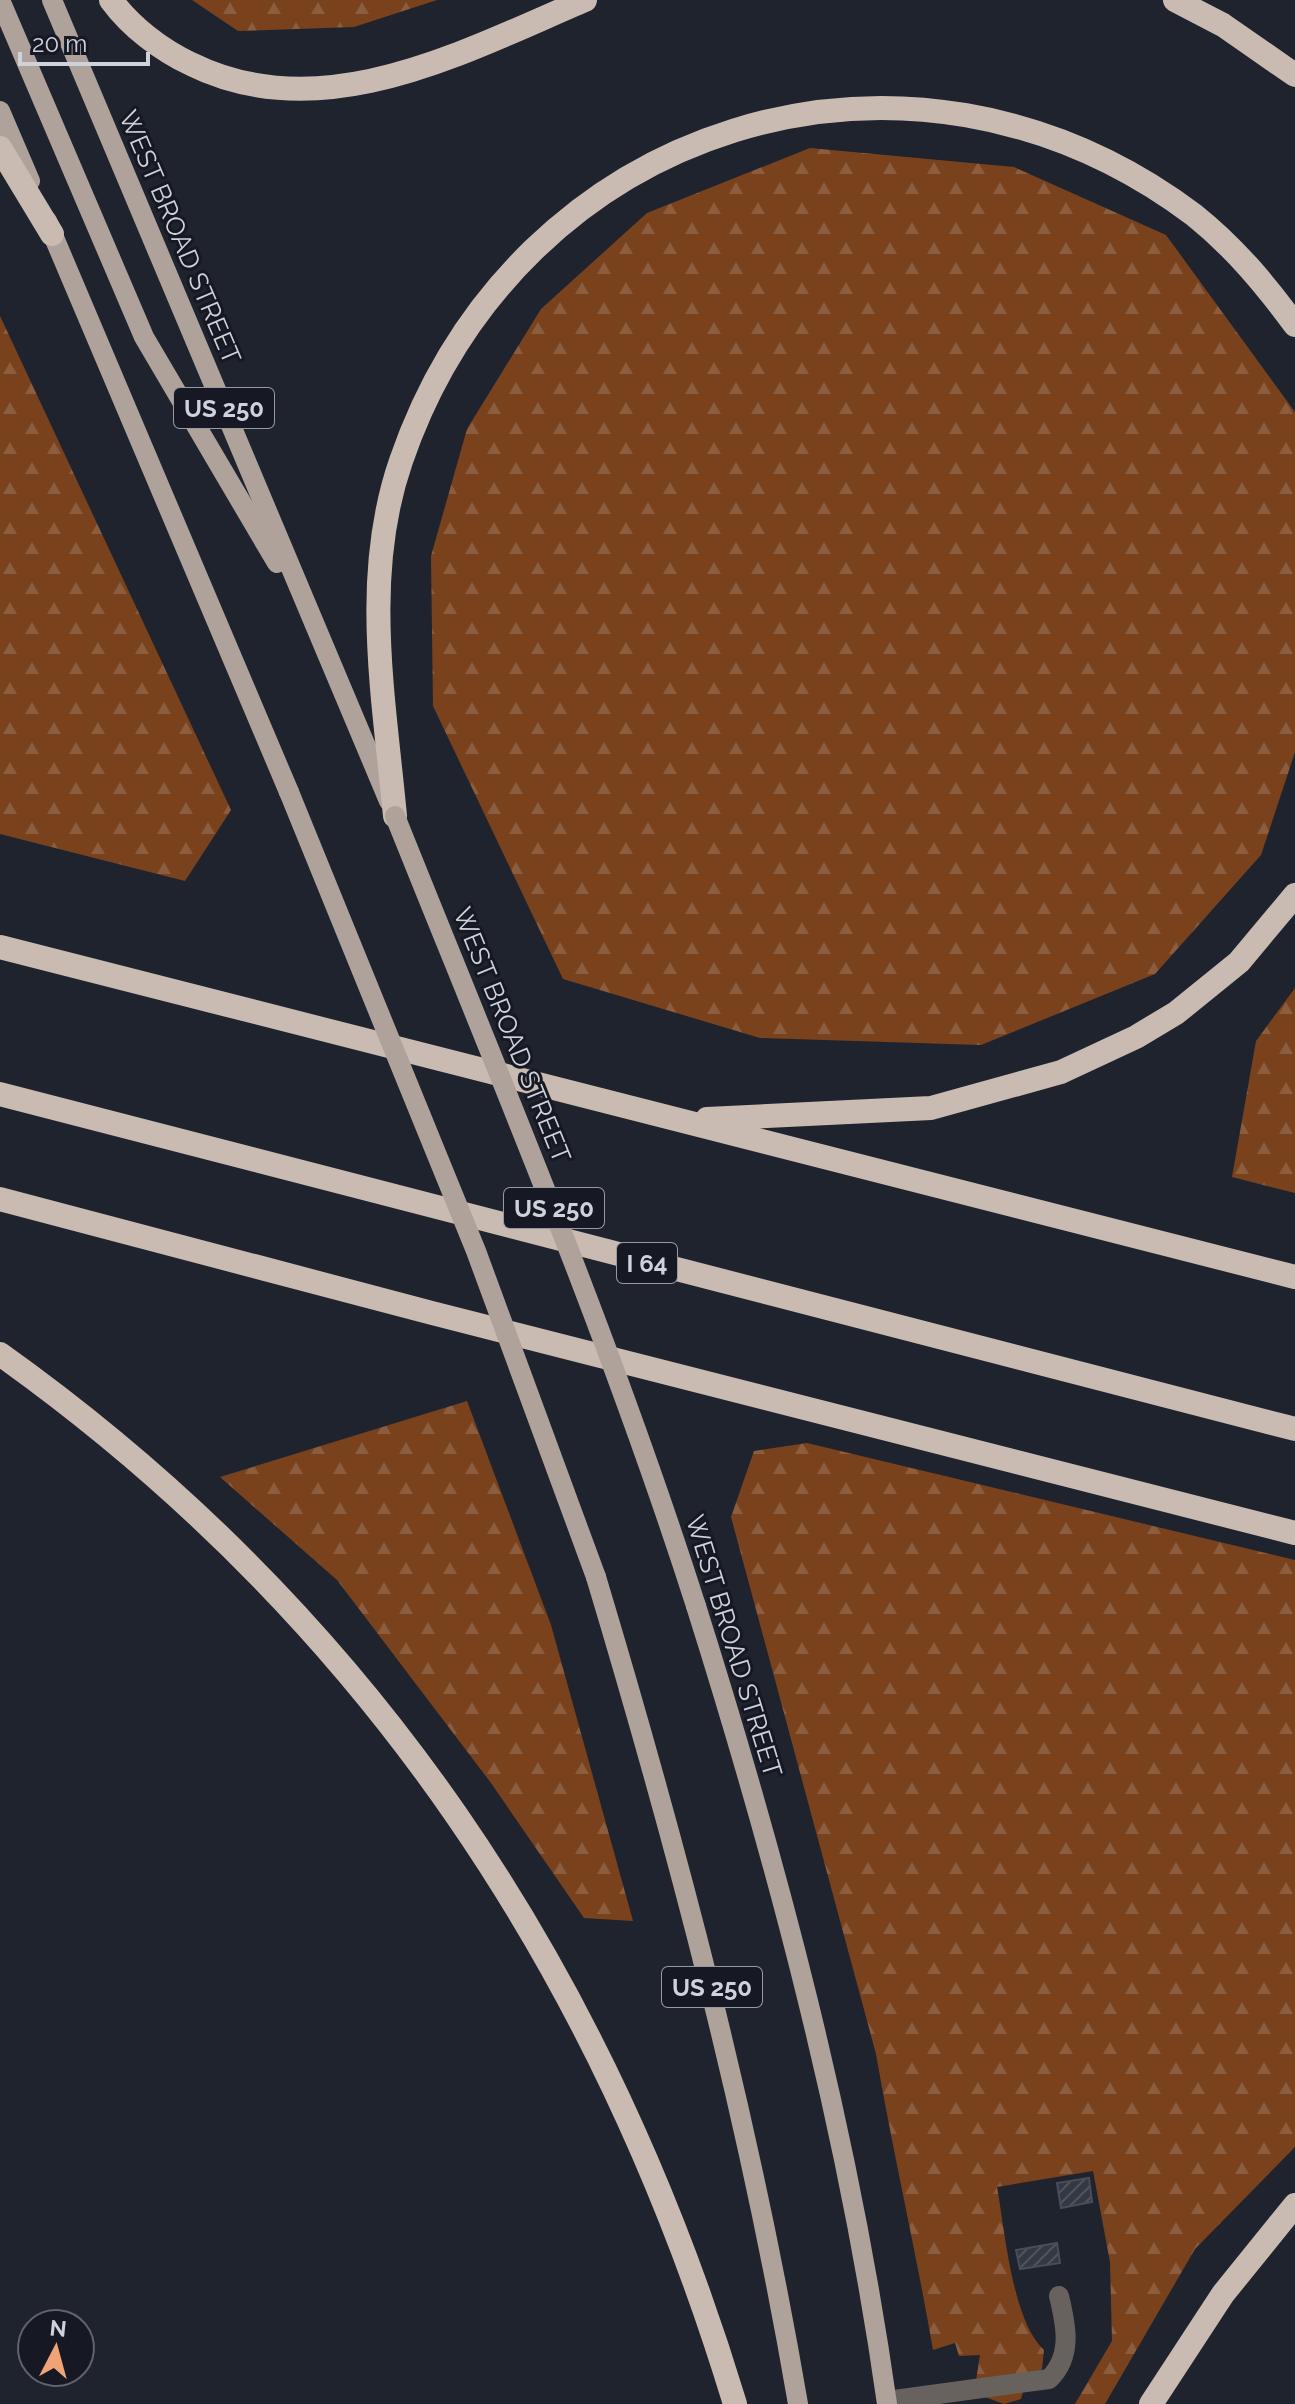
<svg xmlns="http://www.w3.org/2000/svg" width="1295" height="2404" font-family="Raleway,sans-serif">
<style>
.forest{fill:url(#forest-firs)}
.building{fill:url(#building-hatch);stroke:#484d59;stroke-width:2}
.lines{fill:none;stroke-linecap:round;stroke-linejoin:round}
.minor{stroke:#68625f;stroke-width:20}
.major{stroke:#aea29b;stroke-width:20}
.highway{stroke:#cabbb2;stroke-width:24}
.major-bridge{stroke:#aea29b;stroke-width:20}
.labels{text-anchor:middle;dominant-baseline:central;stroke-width:6;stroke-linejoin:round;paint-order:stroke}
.shield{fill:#161924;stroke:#989aa3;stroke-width:2}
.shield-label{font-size:24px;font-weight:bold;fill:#d0d2da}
.street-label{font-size:26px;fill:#d0d2da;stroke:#161924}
</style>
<defs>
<pattern id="forest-firs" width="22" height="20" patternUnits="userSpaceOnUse" patternTransform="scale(2)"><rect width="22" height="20" fill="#79421d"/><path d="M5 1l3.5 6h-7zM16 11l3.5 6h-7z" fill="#8b5c3d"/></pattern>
<pattern id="building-hatch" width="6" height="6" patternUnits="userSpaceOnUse" patternTransform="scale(2)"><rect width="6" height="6" fill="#343843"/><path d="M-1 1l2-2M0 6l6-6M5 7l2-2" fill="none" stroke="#50545e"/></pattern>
</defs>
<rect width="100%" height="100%" fill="#1f232e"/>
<g class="forest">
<polygon points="192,0 437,0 354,27 238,31"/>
<polygon points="810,148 1014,167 1166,235 1295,412 1295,752 1261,855 1155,974 981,1045 760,1038 563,979 433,706 431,556 467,429 541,309 647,213"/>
<polygon points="0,316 231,810 185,881 0,834"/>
<polygon points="1295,988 1295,1193 1232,1177 1256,1041"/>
<polygon points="467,1401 551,1625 633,1921 584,1918 491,1783 337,1580 220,1477"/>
<path d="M807 1443 1295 1560V2147L1195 2249 1105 2404H1075L1112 2341 1110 2262 1093 2171 997 2187C1005 2230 1012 2321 1044 2350L1042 2369 1027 2378 1021 2399 1004 2404 974 2393 980 2355 959 2356 955 2343 933 2350C916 2251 893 2153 876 2054L731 1517 754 1451Z"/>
</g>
<g class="building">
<polygon points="1089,2178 1092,2202 1061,2208 1057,2183"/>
<polygon points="1057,2243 1060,2263 1020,2269 1016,2250"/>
</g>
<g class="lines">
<path class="minor" d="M887 2401 1049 2379C1073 2356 1066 2325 1059 2296"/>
<g class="major">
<polyline points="0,0 144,337 277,563"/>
<polyline points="52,0 389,801"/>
<polyline points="0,111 30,181"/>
<polyline points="47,221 289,792"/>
<path d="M596 1577C678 1850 750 2123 798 2404"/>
<path d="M696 1606C778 1866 849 2134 887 2404"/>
</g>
<g class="highway">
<path d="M111 0C131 27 161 50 191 64 322 129 463 52 585 0"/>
<polyline points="1175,0 1223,25 1295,75"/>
<polyline points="0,148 52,234"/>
<path d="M395 816C384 698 361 576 401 461 517 123 908 0 1194 215 1234 247 1265 284 1295 325"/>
<polyline points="0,947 1295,1277"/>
<polyline points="0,1094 1295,1429"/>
<polyline points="707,1119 931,1108 1061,1072 1136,1037 1176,1013 1239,962 1295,895"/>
<polyline points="0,1199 432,1313 1295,1533"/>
<path d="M0 1354C369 1617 604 1972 735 2404"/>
<polyline points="1151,2404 1223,2294 1295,2205"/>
</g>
<g class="major-bridge">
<polyline points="289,792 476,1251 596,1577"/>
<path d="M395 816C500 1078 610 1337 696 1606"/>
</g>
</g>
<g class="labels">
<g class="shield">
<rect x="174" y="388" width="100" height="40" rx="6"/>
<rect x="504" y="1188" width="100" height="40" rx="6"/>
<rect x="617" y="1243" width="60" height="40" rx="6"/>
<rect x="662" y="1967" width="100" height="40" rx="6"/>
</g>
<g class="shield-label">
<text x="224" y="408">US 250</text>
<text x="554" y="1208">US 250</text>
<text x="647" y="1263">I 64</text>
<text x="712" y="1987">US 250</text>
</g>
<g class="street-label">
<text transform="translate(180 237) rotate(67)">WEST BROAD STREET</text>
<text transform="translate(512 1035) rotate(68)">WEST BROAD STREET</text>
<text transform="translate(734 1646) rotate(73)">WEST BROAD STREET</text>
</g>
</g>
<g transform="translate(56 2348) rotate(6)"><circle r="38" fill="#161924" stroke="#60636d" stroke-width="2"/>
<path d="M0-6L14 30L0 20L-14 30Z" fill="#efa376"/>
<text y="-12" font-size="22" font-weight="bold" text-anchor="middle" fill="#d0d2da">N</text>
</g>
<path d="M20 52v12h128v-12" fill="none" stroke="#d0d2da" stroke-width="4"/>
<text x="32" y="52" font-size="24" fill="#d0d2da" stroke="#161924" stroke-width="6" paint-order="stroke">20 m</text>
</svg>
